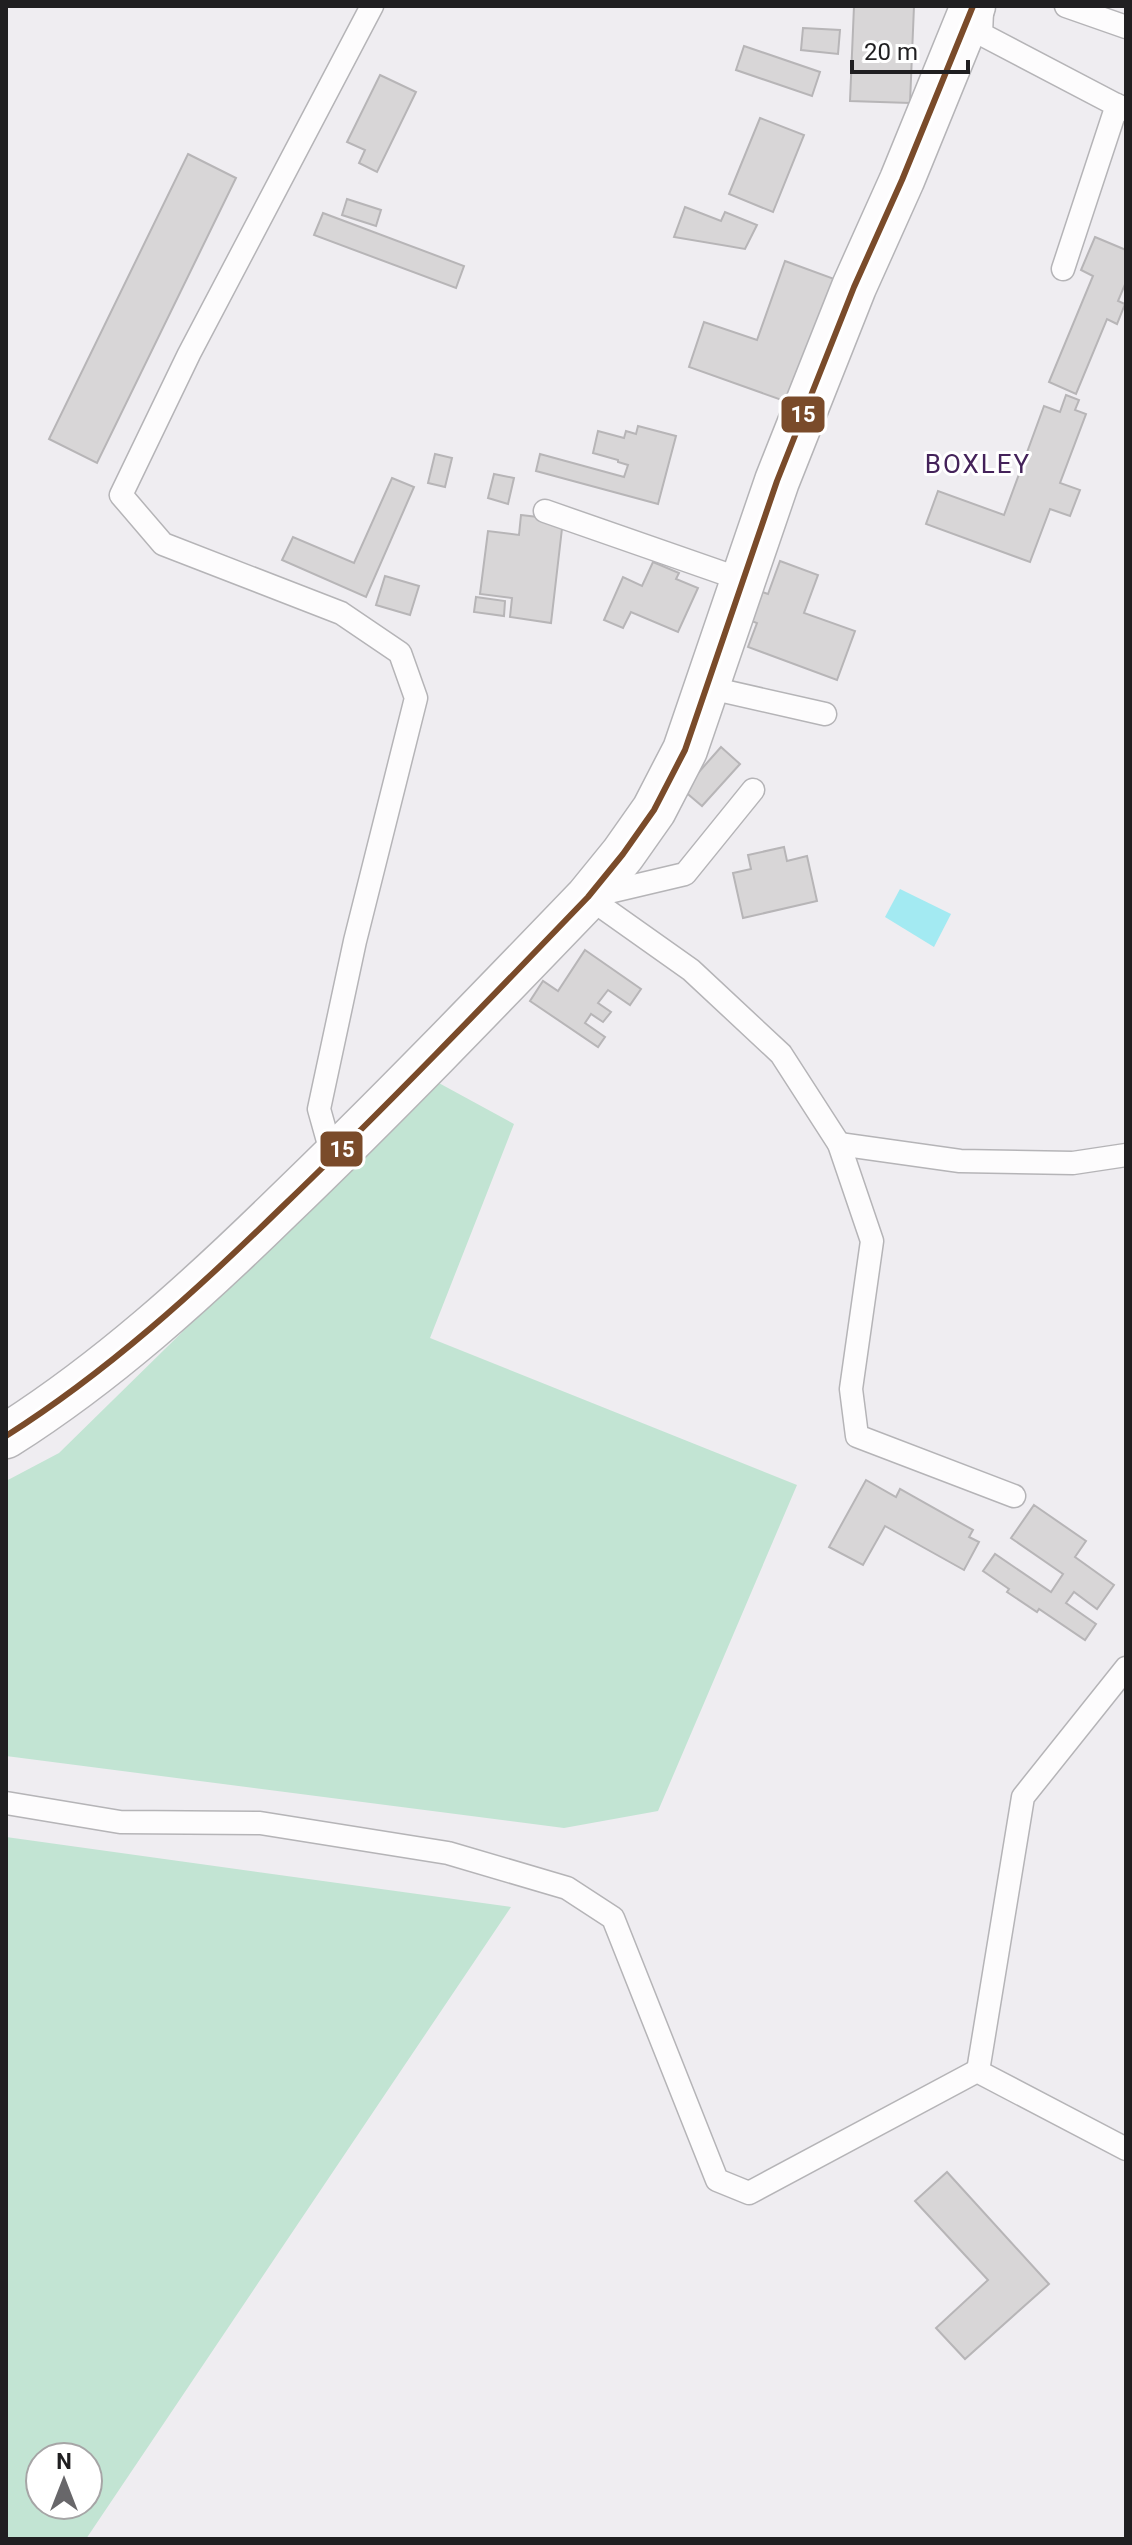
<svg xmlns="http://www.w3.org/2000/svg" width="1132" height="2545" font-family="Roboto,sans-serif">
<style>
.green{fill:#c2e4d3;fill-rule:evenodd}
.water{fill:#a3eaf2}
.building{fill:#d8d6d7;stroke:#b7b5b7;stroke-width:2}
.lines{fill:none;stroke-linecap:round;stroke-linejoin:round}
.lane-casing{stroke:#b5b4b7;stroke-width:25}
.secondary-casing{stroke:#b5b4b7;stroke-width:47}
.lane{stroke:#fdfcfd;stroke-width:22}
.secondary{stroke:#fdfcfd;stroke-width:44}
.bus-1-casing{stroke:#fff;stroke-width:12}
.bus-1{stroke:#7a4b2a;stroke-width:6}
.labels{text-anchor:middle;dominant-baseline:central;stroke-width:6;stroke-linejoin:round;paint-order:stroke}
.quarter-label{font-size:26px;letter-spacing:2px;fill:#44225a;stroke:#fff}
.line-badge{stroke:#fff;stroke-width:3}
.badge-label{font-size:22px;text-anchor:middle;font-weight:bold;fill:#fff}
</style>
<rect width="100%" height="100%" fill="#efedf1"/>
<g class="green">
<polygon points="437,1082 514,1124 430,1338 797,1485 658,1811 564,1828 6,1756 6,1481 59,1453"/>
<path d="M6 1837 511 1907 86 2539H6ZM40 2457H88V2505H40Z"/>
</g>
<polygon class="water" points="900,889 951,914 934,947 885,917"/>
<g class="building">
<polygon points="854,6 914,6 910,103 850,101"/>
<polygon points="803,28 840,30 838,54 801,50"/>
<polygon points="744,46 820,72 812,96 736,70"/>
<polygon points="380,75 416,92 377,172 359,163 365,150 347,142"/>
<polygon points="760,118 804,135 773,212 729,194"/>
<polygon points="188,154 236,178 97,463 49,439"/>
<polygon points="347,199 381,210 376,226 342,215"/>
<polygon points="685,207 721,221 725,212 757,225 745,249 674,237"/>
<polygon points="323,213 464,266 456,288 314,235"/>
<polygon points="1095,237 1126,250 1126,282 1118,301 1125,304 1117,324 1107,319 1076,394 1049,382 1093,276 1081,270"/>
<polygon points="785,261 837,280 793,404 689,367 704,322 757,340"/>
<polygon points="1066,395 1079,400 1075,410 1086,414 1060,483 1080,490 1070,516 1050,509 1030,562 926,524 938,491 1004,515 1044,406 1060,412"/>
<polygon points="638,426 676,436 658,504 536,471 540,454 624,477 628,465 618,462 618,460 593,453 598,431 624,438 626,431 636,434"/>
<polygon points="435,454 452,458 445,487 428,483"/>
<polygon points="494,474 514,478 508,504 488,498"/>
<polygon points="392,478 414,487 366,597 282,560 293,537 354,563"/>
<polygon points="521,515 563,520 551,623 510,617 512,598 480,594 488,531 519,535"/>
<polygon points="780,561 818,575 804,613 855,631 837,680 748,647 757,623 741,617 751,588 768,594"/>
<polygon points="653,562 679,573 676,579 698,588 678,632 631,612 623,628 604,620 623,577 642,586"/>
<polygon points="385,576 419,586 410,615 376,605"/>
<polygon points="476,597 505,601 504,616 474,612"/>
<polygon points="721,747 740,764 702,806 683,790"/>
<polygon points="784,847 787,861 807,856 817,901 743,918 733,873 751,869 748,855"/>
<polygon points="585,950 641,989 630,1005 608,990 598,1003 611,1012 603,1022 591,1014 585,1023 605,1037 598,1047 530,1001 543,981 558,991"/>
<polygon points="866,1480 896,1497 900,1489 973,1530 969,1537 979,1542 964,1570 885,1526 863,1565 829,1547"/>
<polygon points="1034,1505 1086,1541 1075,1557 1114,1585 1097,1609 1074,1592 1066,1603 1096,1624 1085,1640 1039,1609 1037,1612 1007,1592 1009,1589 983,1571 995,1554 1051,1592 1063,1574 1011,1538"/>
<polygon points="947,2172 1049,2284 965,2359 936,2328 988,2280 915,2201"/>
</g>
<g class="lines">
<g class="lane-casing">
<g id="lane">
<polyline points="1066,6 1126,27"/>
<polyline points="982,11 981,34 1126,110"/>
<polyline points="1063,269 1117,105"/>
<polyline points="545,511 743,580"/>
<polyline points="706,687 825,714"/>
<polyline points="596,895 685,874 753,790"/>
<polyline points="588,897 691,970 781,1054 839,1144 872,1241 851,1389 857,1436 1014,1496"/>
<polyline points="839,1144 960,1161 1073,1163 1126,1155"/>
<polyline points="333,1159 319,1109 355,941 416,698 400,653 341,613 163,544 121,495 189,354 372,6"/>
<polyline points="6,1803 120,1822 260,1823 448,1853 567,1888 613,1918 717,2180 749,2193 977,2071 1126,2149"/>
<polyline points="978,2071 1023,1797 1126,1668"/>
</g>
</g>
<g class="secondary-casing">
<path id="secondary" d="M6 1436C107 1372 196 1291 281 1208 386 1107 487 1002 588 897L623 854 654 810 685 750 777 481 854 287 902 180 973 6"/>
</g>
<use href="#lane" class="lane"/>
<use href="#secondary" class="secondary"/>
<g class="bus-1-casing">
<path id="bus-1" d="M6 1436C107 1372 196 1291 281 1208 386 1107 487 1002 588 897L623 854 654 810 685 750 777 481 854 287 902 180 973 6"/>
</g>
<use href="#bus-1" class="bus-1"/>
</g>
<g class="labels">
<g class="quarter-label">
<text x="978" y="464">BOXLEY</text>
</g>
</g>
<g class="line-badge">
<rect x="780" y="395" width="46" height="39" rx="8" fill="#7a4b2a"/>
<rect x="319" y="1130" width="45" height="38" rx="8" fill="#7a4b2a"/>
</g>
<g class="badge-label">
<text x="803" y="422">15</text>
<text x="342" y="1157">15</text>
</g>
<rect width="1132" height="2545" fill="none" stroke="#201f21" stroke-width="16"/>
<g transform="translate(64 2481)"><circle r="38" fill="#ffffff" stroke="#a6a5a6" stroke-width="2"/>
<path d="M0-6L14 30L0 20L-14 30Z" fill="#68676a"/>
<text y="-12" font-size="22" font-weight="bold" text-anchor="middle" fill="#201f21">N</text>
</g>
<path d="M852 60v12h116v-12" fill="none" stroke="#201f21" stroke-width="4"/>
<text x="864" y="60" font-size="24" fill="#201f21" stroke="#ffffff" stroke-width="6" paint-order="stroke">20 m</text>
</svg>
